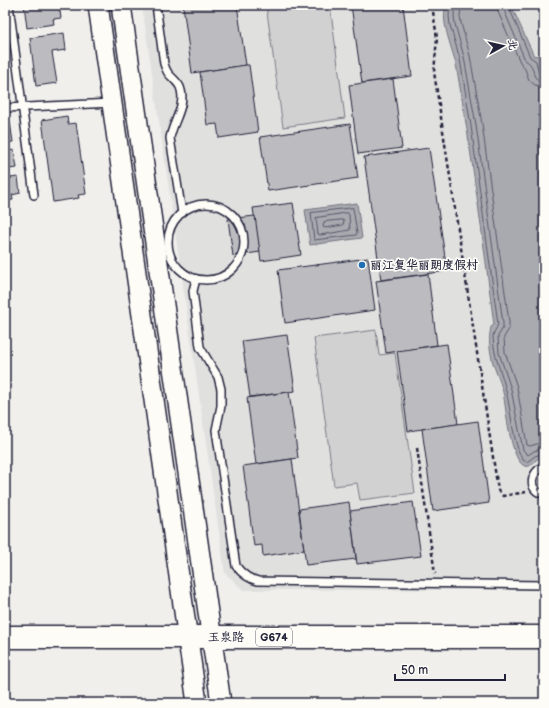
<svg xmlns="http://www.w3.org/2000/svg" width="549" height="708" font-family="'Balsamiq Sans','LXGW WenKai TC',sans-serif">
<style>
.built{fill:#e0e0df}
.green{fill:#d2d1d1;stroke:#7a7a86}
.water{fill:#a9a9b0;stroke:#737381}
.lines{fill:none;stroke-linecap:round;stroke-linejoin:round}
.shore{stroke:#58586a;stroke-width:1}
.building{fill:#bcbcc0;stroke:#22223b}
.service-casing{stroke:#22223b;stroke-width:10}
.tertiary-casing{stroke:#22223b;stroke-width:22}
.trunk-casing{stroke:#22223b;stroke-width:25}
.path{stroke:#22223b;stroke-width:2.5;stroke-dasharray:4 3;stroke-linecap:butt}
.service{stroke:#fdfcf7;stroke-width:7}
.tertiary{stroke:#fdfcf7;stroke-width:19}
.trunk{stroke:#fdfcf7;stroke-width:22}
.poi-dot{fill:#1f6fb2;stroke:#fdfcf7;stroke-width:1.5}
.labels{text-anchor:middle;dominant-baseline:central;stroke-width:3.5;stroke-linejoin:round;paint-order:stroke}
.shield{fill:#fdfcf7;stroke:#646373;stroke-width:1}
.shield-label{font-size:11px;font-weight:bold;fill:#22223b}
.poi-label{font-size:12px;font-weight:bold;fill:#22223b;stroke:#fdfcf7;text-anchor:start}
.street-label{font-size:12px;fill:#22223b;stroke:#fdfcf7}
</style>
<rect width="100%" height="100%" fill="#f0efec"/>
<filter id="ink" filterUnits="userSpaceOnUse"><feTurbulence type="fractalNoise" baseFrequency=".025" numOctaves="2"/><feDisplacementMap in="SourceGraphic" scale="8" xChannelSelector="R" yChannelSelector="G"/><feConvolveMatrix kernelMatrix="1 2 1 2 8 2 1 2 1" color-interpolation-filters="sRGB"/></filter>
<g filter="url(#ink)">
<polygon class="built" points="142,5 544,5 544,590 243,590 225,573"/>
<g class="green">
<polygon points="266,5 330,5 345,118 283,127"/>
<polygon points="376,330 379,355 395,353 415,493 360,500 357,483 334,486 314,338"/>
</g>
<g class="water">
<path d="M447 5H511L534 56 540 55 541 68 544 74V457C541 458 538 458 536 460 532 464 529 469 523 465 510 457 506 408 503 392 500 379 493 368 491 354 489 345 489 336 491 327L494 325C483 239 472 154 457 70 455 53 438 20 447 5Z"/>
<polygon points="357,203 362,238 310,245 305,210"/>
</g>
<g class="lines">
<g class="shore">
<path d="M450 5 449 16 450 25 460 59 471 126 498 324C497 329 493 331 493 337 494 359 502 372 506 391 511 411 512 433 519 452L523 460 527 462 535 456 544 453"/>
<polyline points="455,5 454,16 455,24 464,57 476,125 503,323 503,328 498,336 499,353 511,389 523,450 528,455 534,451 544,448"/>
<polyline points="461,5 460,16 461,23 470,56 482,124 509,322 509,329 504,337 505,352 517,387 527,445 530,446 544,442"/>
<polyline points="497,5 498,12 520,62 525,69 529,80 535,85 544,87"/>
<path d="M503 5 504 10 525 60C527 61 529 63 530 64 536 71 530 80 544 81"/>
<polyline points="508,5 530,57 536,61 539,74 544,76"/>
<polygon points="353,208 357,233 356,235 314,240 311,213"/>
<polygon points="348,213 349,215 350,230 320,235 318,234 316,218"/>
<polygon points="342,220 344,221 343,225 325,228 323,227 324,222"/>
</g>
</g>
<g class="building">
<polygon points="24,5 59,5 61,18 53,19 54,24 27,28"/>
<polygon points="183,5 237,5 246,65 192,73"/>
<polygon points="351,5 403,5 412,76 362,83"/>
<polygon points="64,33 66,50 52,52 57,83 36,86 30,38"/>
<polygon points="246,65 249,65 258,132 219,138 217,124 207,125 200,72"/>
<polygon points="393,79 402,148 358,154 349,85"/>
<polygon points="67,116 68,124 76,123 86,194 78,195 79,198 53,202 42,120"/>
<polygon points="5,122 10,122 13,142 5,143 7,151 14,150 17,168 9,169 10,178 18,177 20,193 12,195 13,200 5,201"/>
<polygon points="350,124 358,178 268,191 260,137"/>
<polygon points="429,148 447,271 381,280 364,157"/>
<polygon points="293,203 301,255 261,261 253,208"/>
<polygon points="255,216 260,252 233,256 228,219"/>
<polygon points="368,258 375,310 285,323 278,270"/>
<polygon points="428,274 437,345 386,353 376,281"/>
<polygon points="287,335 295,391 250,397 242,341"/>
<polygon points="447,344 458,424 408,431 397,351"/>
<polygon points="289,392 298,458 256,464 247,398"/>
<polygon points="478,421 489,503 433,511 422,429"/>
<polygon points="292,459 304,550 263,556 262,545 254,546 243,466"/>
<polygon points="349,502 356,559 306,565 299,509"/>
<polygon points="413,502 421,556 357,564 350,511"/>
</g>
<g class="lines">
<g class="service-casing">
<g id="service">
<polyline points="9,5 34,195"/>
<path d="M156 5 164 64C165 67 166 70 168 73 172 78 177 81 180 87 187 105 173 121 170 138L182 213"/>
<polyline points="5,108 112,103"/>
<circle cx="206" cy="242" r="38"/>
<path d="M196 279 193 291 200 347 218 377 221 389V406L216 430 236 566C242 574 249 579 258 581L544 585"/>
<path d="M544 466C530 472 527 491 544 494"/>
</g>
</g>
<g class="tertiary-casing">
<g id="tertiary">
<polyline points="98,5 197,703"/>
<polyline points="121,5 221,703"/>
</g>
</g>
<g class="trunk-casing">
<polyline id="trunk" points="5,637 544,637"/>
</g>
<g class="path">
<polyline points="432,5 437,38 434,72 498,490 500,494 503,496 526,492"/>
<polyline points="417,448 435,574"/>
</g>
<use href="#service" class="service"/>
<use href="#tertiary" class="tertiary"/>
<use href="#trunk" class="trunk"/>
</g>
</g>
<circle class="poi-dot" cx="362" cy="265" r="4"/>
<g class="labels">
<rect class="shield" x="256" y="628" width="36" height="18" rx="3"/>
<g class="shield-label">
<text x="274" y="637">G674</text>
</g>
<g class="poi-label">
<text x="370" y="265">丽江复华丽朗度假村</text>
</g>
<g class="street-label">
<text x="226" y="637">玉泉路</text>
</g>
</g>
<rect width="549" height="708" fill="none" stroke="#fdfcf7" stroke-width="20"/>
<rect x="10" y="10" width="529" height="688" fill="none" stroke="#22223b" stroke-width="1.5" filter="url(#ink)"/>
<g transform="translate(503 46) rotate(82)" stroke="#fdfcf7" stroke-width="3" paint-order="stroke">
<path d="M0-3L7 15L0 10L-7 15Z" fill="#22223b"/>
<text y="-6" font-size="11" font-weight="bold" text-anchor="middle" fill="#22223b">北</text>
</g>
<path d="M395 674v6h110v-6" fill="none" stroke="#22223b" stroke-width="2"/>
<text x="401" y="674" font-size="12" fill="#22223b" stroke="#fdfcf7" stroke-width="3" paint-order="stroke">50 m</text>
</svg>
